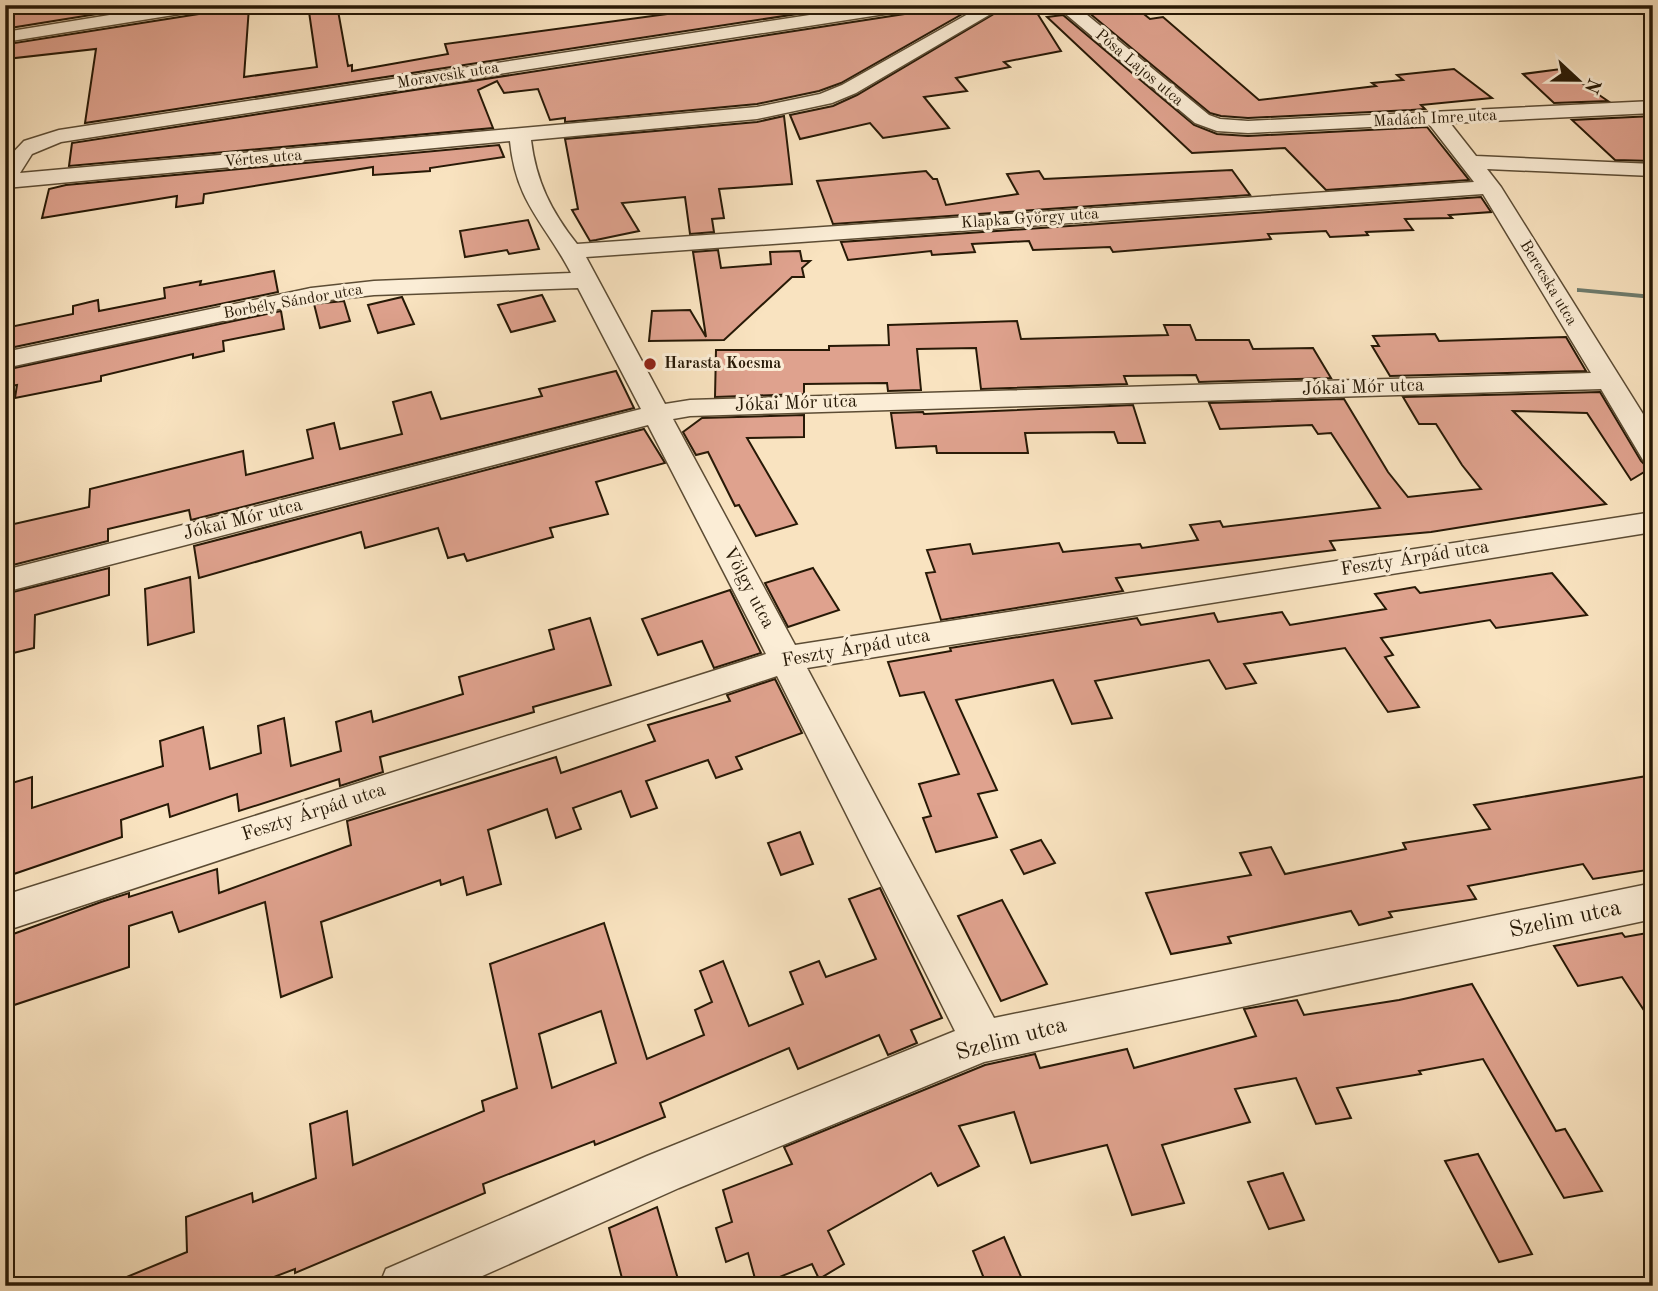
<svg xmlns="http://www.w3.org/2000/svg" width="1658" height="1291" font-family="'Old Standard TT',serif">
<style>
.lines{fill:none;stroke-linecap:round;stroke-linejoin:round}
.stream{fill:#6e7c6e;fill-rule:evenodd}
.building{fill:#dfa28e;stroke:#271906;stroke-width:2;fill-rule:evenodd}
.minor-casing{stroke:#5c4c34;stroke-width:3}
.minor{fill:#fbedd6;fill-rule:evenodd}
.poi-dot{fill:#8f2418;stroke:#fbedd6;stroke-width:2.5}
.labels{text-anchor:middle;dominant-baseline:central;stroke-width:6;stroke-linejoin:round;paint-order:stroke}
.far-street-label{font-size:16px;fill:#271906;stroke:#fbedd6}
.far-poi-label{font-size:16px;font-weight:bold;fill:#271906;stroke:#fbedd6;text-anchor:start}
.street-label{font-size:19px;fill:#271906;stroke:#fbedd6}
.near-street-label{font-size:23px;fill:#271906;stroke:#fbedd6}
</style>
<rect width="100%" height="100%" fill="#f9e3c0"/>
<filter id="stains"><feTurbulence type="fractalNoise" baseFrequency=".00286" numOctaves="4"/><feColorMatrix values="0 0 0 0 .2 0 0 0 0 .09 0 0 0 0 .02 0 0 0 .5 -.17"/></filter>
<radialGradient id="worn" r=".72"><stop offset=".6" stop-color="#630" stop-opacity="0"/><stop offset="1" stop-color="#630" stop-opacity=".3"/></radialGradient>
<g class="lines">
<polygon class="stream" points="1577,288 1653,295 1653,299 1580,292 1577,292"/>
</g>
<g class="building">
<polygon points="14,5 153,5 10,28"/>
<polygon points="217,5 221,5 221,11 249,7 244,77 317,67 308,5 337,5 348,66 352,65 352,71 448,54 445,44 697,10 693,5 856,5 85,123 96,49 6,59 8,44 205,13"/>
<polygon points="923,5 978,5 841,83 819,91 757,104 565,122 565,118 550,120 538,89 504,93 497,81 478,90 493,128 69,166 72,143 911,13"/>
<polygon points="1009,5 1032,5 1061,51 1004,62 1010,67 956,78 967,91 924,97 949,128 883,138 870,123 800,139 790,115 833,106 857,95"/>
<polygon points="1134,6 1150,19 1163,17 1259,100 1376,86 1372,83 1403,80 1397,75 1454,69 1492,98 1421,105 1425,109 1411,110 1248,118 1221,116 1210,113 1088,12"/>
<polygon points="1063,15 1194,125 1217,134 1248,136 1427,127 1469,180 1326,190 1285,148 1192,153 1047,17"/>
<polygon points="1561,69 1608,101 1554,103 1523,74"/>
<polygon points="784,116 792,184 719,189 724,218 712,219 714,232 690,234 685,197 622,203 639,231 596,240 590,241 572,210 578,209 565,139 757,122"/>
<polygon points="1653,116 1653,161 1615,160 1572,120"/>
<polygon points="499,145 504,157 430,168 430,171 373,175 373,167 204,194 203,203 176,207 177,196 42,218 49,189 66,185"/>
<polygon points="1232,170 1250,195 833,224 817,181 926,171 933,179 937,179 946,205 1018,194 1007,174 1039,171 1044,179"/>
<polygon points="1481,197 1491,212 1449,215 1452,218 1405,219 1413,230 1366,232 1368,235 1330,237 1326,231 1268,234 1271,239 1113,252 1110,247 1033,250 1029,241 972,244 975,252 932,255 931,251 848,260 841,242"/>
<polygon points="528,220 539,249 509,254 507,250 465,257 460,231"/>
<polygon points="718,250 721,268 771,264 770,252 800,251 802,261 810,261 802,268 804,277 792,277 724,340 649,341 652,311 690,310 706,337 693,252"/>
<polygon points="274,271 278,292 5,349 5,328 73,314 73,306 98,300 99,311 165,298 164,288 201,281 200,285"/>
<polygon points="542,295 555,321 511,332 498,305"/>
<polygon points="402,297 414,324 378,333 368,305"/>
<polygon points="344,301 350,321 320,328 314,304"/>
<polygon points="281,311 284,329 223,341 224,351 193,358 193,354 101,376 101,381 15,398 17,385 5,387 5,370"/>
<polygon points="1017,321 1021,339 1168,335 1164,325 1190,325 1196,340 1249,340 1253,349 1313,348 1331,378 1199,382 1196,375 1124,376 1127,384 981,389 976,348 917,349 921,390 888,391 887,383 804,384 804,394 715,397 716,350 829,350 829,346 889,345 888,325"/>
<polygon points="1435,334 1439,341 1566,337 1586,371 1390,376 1372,346 1379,346 1373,336"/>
<polygon points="616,371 634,408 191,520 189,510 108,529 108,541 5,567 5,526 89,507 90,489 243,451 246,475 313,458 307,430 334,423 340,449 402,434 393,402 431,392 441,419 542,396 539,389"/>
<polygon points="1600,392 1641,461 1649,469 1631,480 1587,413 1513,411 1606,504 1431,532 1330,541 1335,550 1116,578 1123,591 941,620 926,573 935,572 927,550 970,544 973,554 1059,543 1063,552 1140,544 1142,548 1198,540 1190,525 1220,521 1223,527 1380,508 1331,433 1318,434 1312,425 1220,429 1209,403 1344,399 1388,472 1408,497 1481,489 1462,465 1436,424 1419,424 1403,397"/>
<polygon points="1133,405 1145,443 1118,443 1114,432 1025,433 1028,453 937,453 936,446 896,448 891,413 923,412 924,414"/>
<polygon points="804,415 804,437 747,438 797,524 756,536 739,505 735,506 708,452 696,455 683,432 702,418"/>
<polygon points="644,429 665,463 596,482 608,514 550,528 553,537 467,561 464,554 448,558 438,528 365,548 361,532 199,578 194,546"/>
<polygon points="109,568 109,595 35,615 34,648 5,655 5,594"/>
<polygon points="813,568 839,610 788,627 765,583"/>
<polygon points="1552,573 1587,615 1496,628 1490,620 1381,638 1393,655 1385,657 1419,707 1388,712 1345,648 1244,664 1256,683 1226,689 1209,660 1095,681 1112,718 1072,724 1053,680 956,700 997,790 978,794 997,837 936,852 923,818 931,816 919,784 959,774 924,692 900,696 888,662 951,651 950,648 1137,618 1141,625 1214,613 1218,622 1282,612 1290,625 1386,609 1375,594 1415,587 1420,593"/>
<polygon points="190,577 194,632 148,645 145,589"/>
<polygon points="730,590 761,653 714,668 702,641 658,655 642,619"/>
<polygon points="590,618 611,685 533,707 534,712 380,757 383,772 340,786 339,779 239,811 237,794 170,817 168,804 121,820 122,837 5,877 5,785 32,777 32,808 163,766 160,741 203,727 210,769 261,753 258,726 284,718 291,766 341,751 336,722 371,711 373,722 463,694 459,677 554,649 549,630"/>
<polygon points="775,679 802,733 736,757 742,769 716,778 708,760 646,781 657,808 631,817 621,791 573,808 581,829 556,838 547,809 488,830 501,884 467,895 463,877 441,885 440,880 321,922 332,977 281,997 265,902 179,932 172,912 129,926 129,967 5,1008 5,937 101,902 129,893 129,897 217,869 219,893 351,845 347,821 556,757 561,773 655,741 648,725 730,701 727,695"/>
<polygon points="1653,775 1653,869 1593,879 1583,864 1468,886 1476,899 1389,912 1392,917 1359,925 1351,911 1228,937 1231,943 1171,954 1146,893 1251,875 1240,853 1271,847 1285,874 1406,849 1403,843 1490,829 1474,805"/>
<polygon points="800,832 813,864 781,875 768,843"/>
<polygon points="1041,840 1055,863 1024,874 1011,850"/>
<path d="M880 888 942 1018 911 1030 917 1043 888 1055 879 1035 798 1069 789 1048 660 1103 665 1117 595 1145 594 1141 483 1184 485 1193 295 1273V1269L250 1286H105L187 1252 186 1217 252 1193 253 1202 316 1178 310 1124 347 1111 353 1165 484 1111 482 1101 517 1088 490 964 604 923 647 1059 704 1035 695 1010 712 1002 700 971 723 961 749 1026 803 1004 790 972 819 961 826 977 876 959 849 899ZM601 1011 616 1063 552 1088 539 1034Z"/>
<polygon points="1002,900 1047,984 1001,1001 958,916"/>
<polygon points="1653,932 1653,1024 1622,977 1578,986 1554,946 1622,933 1625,937"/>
<polygon points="1472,984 1556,1131 1565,1129 1602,1191 1564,1198 1483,1059 1419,1071 1421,1074 1337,1088 1351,1118 1316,1124 1296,1078 1235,1089 1250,1122 1162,1145 1184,1203 1132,1215 1107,1145 1031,1163 1014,1112 959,1126 979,1166 938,1186 931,1173 828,1231 844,1264 819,1279 812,1264 757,1286 748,1253 726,1262 716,1228 732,1222 723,1190 792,1164 784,1147 985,1065 1035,1054 1040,1068 1127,1049 1134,1068 1256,1036 1244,1009 1297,1000 1304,1015 1399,1000"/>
<polygon points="1478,1154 1532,1254 1499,1262 1445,1161"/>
<polygon points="1283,1173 1304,1220 1269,1229 1248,1182"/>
<polygon points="657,1207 680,1286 624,1286 609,1228"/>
<polygon points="1004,1237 1025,1286 987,1286 973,1251"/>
</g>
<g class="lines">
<g class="minor-casing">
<g id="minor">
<polygon points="171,5 214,5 205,10 5,42 5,32"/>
<path d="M875 5H920L911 10 61 142 32 154 20 173 757 107 820 94 842 85 984 5H1006L856 93 832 103 757 119 531 140C536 181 551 211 577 244L1474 182 1429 124 1248 133 1217 131 1195 123 1055 5H1075L1209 115 1220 119 1248 121 1653 101V113L1450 123 1476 156 1653 164V176L1487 169 1501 187 1653 430V462L1643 460 1601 389 690 416 673 419 795 645 1653 512V532L807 668 994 1018 1653 883V919L984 1062 679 1188 460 1286H379L386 1269 647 1156 955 1031 777 676 5 931V895L766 654 648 425 5 592V570L641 409 578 288 374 295 311 302 5 368V352L311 288 374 281 571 273C545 223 516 203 510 141L6 188 5 161 24 141 59 130ZM1483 194 1591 373 690 400 665 404 586 257Z"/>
</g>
</g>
<use href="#minor" class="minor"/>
</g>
<circle class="poi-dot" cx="650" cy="364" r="7"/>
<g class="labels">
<g class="far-street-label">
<text transform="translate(1139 68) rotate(40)">Pósa Lajos utca</text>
<text transform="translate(448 76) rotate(-9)">Moravcsik utca</text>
<text transform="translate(1435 119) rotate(-3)">Madách Imre utca</text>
<text transform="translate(263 159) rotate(-5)">Vértes utca</text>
<text transform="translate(1030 219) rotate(-4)">Klapka György utca</text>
<text transform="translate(1548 283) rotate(59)">Berecska utca</text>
<text transform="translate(293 302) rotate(-10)">Borbély Sándor utca</text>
</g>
<g class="far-poi-label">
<text x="664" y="364">Harasta Kocsma</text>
</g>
<g class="street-label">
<text transform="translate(1363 388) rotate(-2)">Jókai Mór utca</text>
<text transform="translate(796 404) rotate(-2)">Jókai Mór utca</text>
<text transform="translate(243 520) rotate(-14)">Jókai Mór utca</text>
<text transform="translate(1415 559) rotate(-9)">Feszty Árpád utca</text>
<text transform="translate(748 588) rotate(62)">Völgy utca</text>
<text transform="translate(856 649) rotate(-10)">Feszty Árpád utca</text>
<text transform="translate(314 813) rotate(-18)">Feszty Árpád utca</text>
</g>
<g class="near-street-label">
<text transform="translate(1565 919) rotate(-12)">Szelim utca</text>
<text transform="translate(1011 1039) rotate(-15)">Szelim utca</text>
</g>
</g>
<rect width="1658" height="1291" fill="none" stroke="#f9e3c0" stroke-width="28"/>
<rect x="7" y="7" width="1644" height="1277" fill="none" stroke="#271906" stroke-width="3.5"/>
<rect x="14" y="14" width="1630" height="1263" fill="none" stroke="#271906" stroke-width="2"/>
<g transform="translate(1578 80) rotate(112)" stroke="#fbedd6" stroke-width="5" paint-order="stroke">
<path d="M0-5L12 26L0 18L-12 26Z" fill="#271906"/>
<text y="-10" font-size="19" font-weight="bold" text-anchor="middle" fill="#271906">N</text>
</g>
<rect width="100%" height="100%" filter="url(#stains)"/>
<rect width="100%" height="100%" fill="url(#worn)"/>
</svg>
